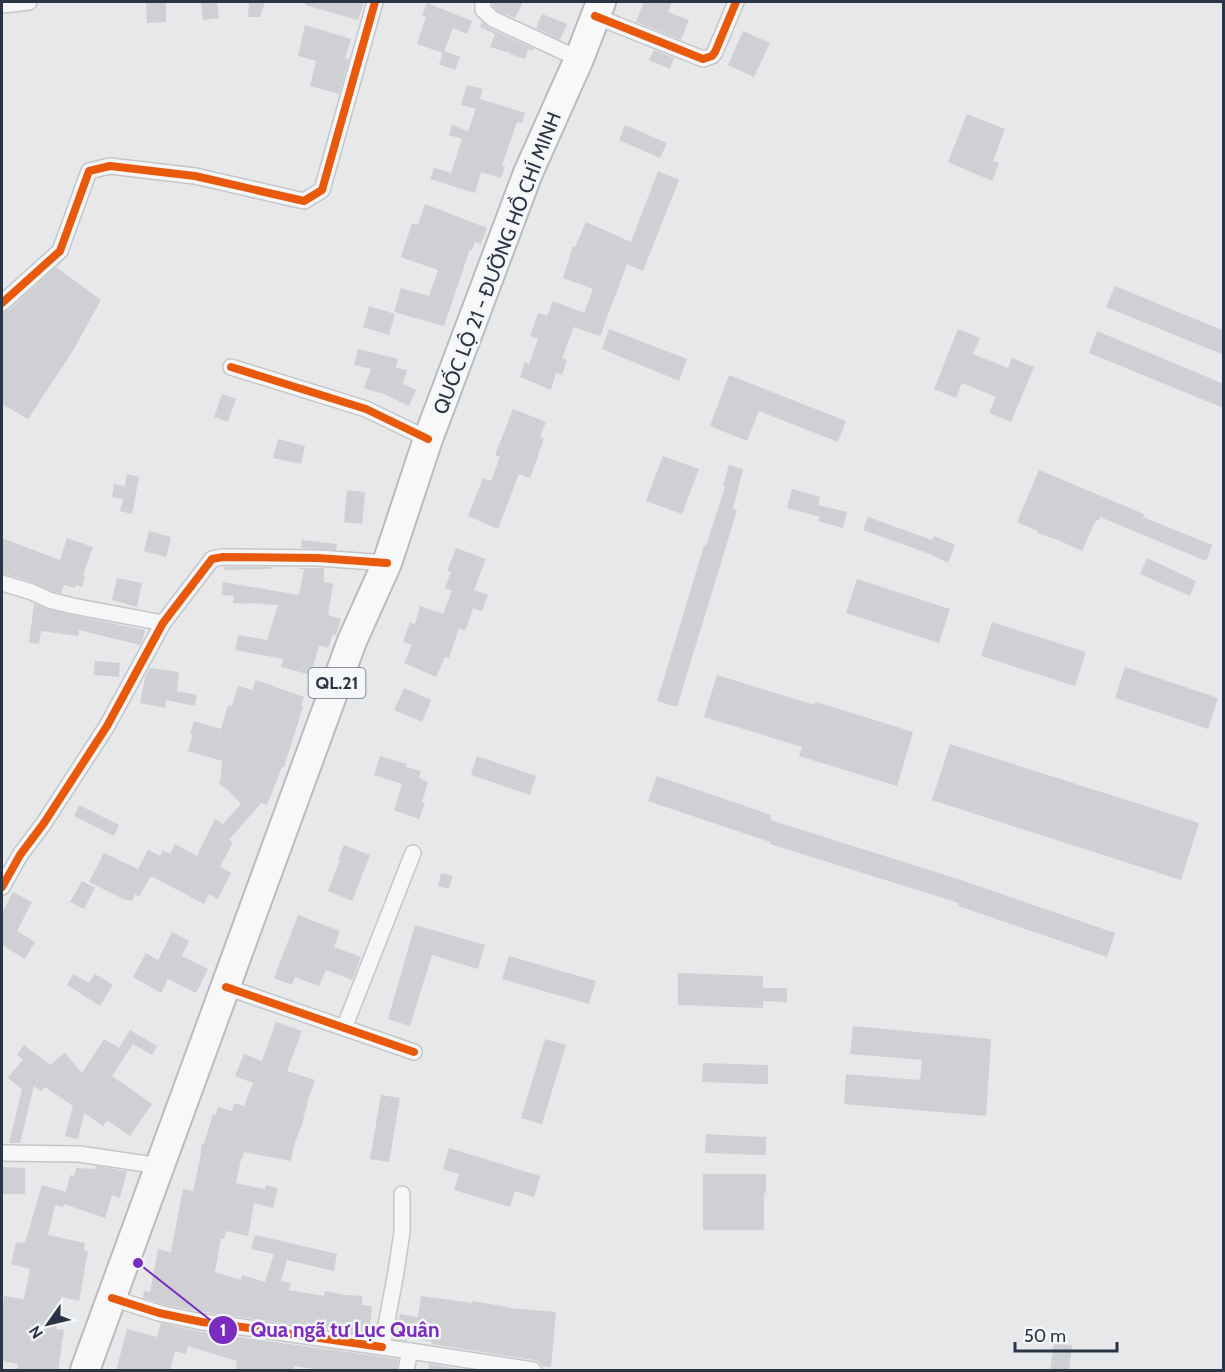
<svg xmlns="http://www.w3.org/2000/svg" width="1225" height="1372" font-family="Cabin,sans-serif">
<style>
.building{fill:#ced0d3}
.lines{fill:none;stroke-linecap:round;stroke-linejoin:round}
.street-casing{stroke:#c4c6c8;stroke-width:18}
.highway-casing{stroke:#b8bbbf;stroke-width:32}
.street{stroke:#f5f6f7;stroke-width:15}
.highway{stroke:#f8f8f8;stroke-width:28}
.cycleway-casing{stroke:#f4f6f9;stroke-width:11}
.cycleway{stroke:#e8590c;stroke-width:8}
.labels{text-anchor:middle;dominant-baseline:central;stroke-width:5;stroke-linejoin:round;paint-order:stroke}
.shield{fill:#f4f6f9;stroke:#676e7b;stroke-width:1.5}
.shield-label{font-size:18px;font-weight:bold;fill:#2b3445}
.street-label{font-size:20px;fill:#2b3445;stroke:#f4f6f9}
.leader{fill:none;stroke:#7b2cbf;stroke-width:2}
.callout-dot{fill:#7b2cbf;stroke:#f4f6f9;stroke-width:2}
.mark-label{font-size:18px;text-anchor:middle;font-weight:bold;fill:#fff}
.callout-label{font-size:21px;text-anchor:middle;font-weight:bold;fill:#7b2cbf;stroke:#f4f6f9;stroke-width:5;stroke-linejoin:round;paint-order:stroke}
</style>
<rect width="100%" height="100%" fill="#e6e8ea"/>
<g class="building">
<polygon points="146,2 166,2 166,22 147,23"/>
<polygon points="201,2 217,2 219,18 203,20"/>
<polygon points="249,2 265,2 260,17 248,17"/>
<polygon points="306,2 364,2 358,20 305,5"/>
<polygon points="493,2 523,2 515,18 498,11 493,6"/>
<polygon points="644,2 672,2 668,12 689,20 681,40 636,22"/>
<polygon points="427,3 472,21 467,34 453,28 444,51 460,57 455,70 439,64 443,53 417,44 426,17 422,16"/>
<polygon points="542,14 567,24 560,40 536,28"/>
<polygon points="482,22 489,28 534,49 532,51 528,49 525,59 510,54 511,53 490,47 495,34 480,27"/>
<polygon points="305,25 351,39 345,58 349,59 339,94 310,86 316,61 298,56"/>
<polygon points="743,31 770,43 754,77 728,65"/>
<polygon points="654,50 674,58 670,69 649,60"/>
<polygon points="467,85 483,89 480,99 525,113 522,123 517,122 502,165 505,166 501,178 481,172 475,193 430,179 434,168 451,173 462,139 449,135 452,125 468,131 476,109 461,105"/>
<polygon points="967,114 1005,129 993,161 999,163 992,181 948,162"/>
<polygon points="625,125 667,143 660,158 619,140"/>
<polygon points="658,171 679,180 643,271 627,264 600,336 574,327 562,358 567,360 562,375 556,373 551,390 520,377 525,362 529,364 538,339 530,336 538,313 547,316 553,301 584,313 593,289 563,278 573,246 575,247 586,222 631,242"/>
<polygon points="425,204 487,228 481,244 475,242 472,250 470,249 444,326 394,312 401,288 429,296 438,270 401,257 412,223 418,225"/>
<polygon points="56,267 101,300 74,349 28,419 2,404 2,312 9,310"/>
<polygon points="1115,286 1224,331 1224,355 1106,307"/>
<polygon points="369,306 395,314 389,335 363,327"/>
<polygon points="609,329 687,359 679,381 602,349"/>
<polygon points="958,329 980,338 973,354 1008,368 1012,358 1034,367 1011,422 989,413 996,397 962,383 956,398 934,389"/>
<polygon points="1097,331 1224,384 1224,401 1221,407 1089,353"/>
<polygon points="358,349 398,359 396,368 407,370 403,384 416,390 409,406 380,392 379,393 364,388 371,369 354,365"/>
<polygon points="729,375 846,421 838,442 759,411 747,441 710,426"/>
<polygon points="222,394 236,399 228,422 214,417"/>
<polygon points="513,409 546,422 540,437 544,439 538,454 539,454 530,478 519,474 498,529 468,516 483,478 491,481 500,457 495,455"/>
<polygon points="278,439 305,446 301,464 273,458"/>
<polygon points="663,456 699,469 682,514 646,501"/>
<polygon points="729,465 743,469 733,509 737,510 677,707 657,701 704,546 706,546 725,487 723,486"/>
<polygon points="1039,470 1144,514 1143,517 1212,545 1206,561 1100,517 1099,521 1096,520 1082,551 1058,540 1037,533 1038,531 1017,522"/>
<polygon points="127,474 139,477 132,514 120,511 123,499 112,497 114,484 125,486"/>
<polygon points="792,489 820,497 818,505 847,512 843,528 818,521 820,517 787,508"/>
<polygon points="347,490 365,492 362,524 344,522"/>
<polygon points="868,517 932,540 934,536 955,545 948,563 927,553 863,530"/>
<polygon points="149,531 171,537 166,557 144,551"/>
<polygon points="2,538 60,560 67,538 93,547 83,575 85,576 82,587 76,585 75,588 64,585 61,593 52,591 35,583 2,573"/>
<polygon points="302,540 337,544 336,550 301,548"/>
<polygon points="456,548 486,559 474,590 488,595 482,611 473,608 465,631 459,628 449,658 445,657 436,677 404,663 412,645 403,642 410,622 415,624 420,606 443,614 452,591 445,588 451,572 447,571"/>
<polygon points="1147,558 1196,581 1190,596 1140,574"/>
<polygon points="225,567 271,567 271,569 224,570"/>
<polygon points="300,568 324,568 324,582 333,584 328,615 341,619 336,635 333,634 328,648 319,645 311,675 281,667 283,659 235,650 238,635 267,640 278,605 249,603 249,604 233,603 234,596 222,595 223,582 299,595 304,569 299,569"/>
<polygon points="117,578 142,583 137,607 112,600"/>
<polygon points="857,579 950,609 939,643 846,613"/>
<polygon points="34,604 47,609 71,615 145,630 143,639 140,645 79,630 78,636 41,631 39,644 29,643"/>
<polygon points="992,622 1086,652 1075,686 981,656"/>
<polygon points="95,661 120,663 119,677 94,675"/>
<polygon points="1125,667 1218,698 1208,729 1115,698"/>
<polygon points="150,668 179,672 177,691 197,695 195,706 166,700 165,708 140,703 145,677"/>
<polygon points="717,675 815,705 816,702 913,732 897,786 799,756 802,747 704,717"/>
<polygon points="256,680 304,697 301,706 303,707 284,767 282,767 267,805 261,803 229,840 233,842 220,867 231,873 218,899 209,894 204,904 151,876 139,897 135,894 132,901 123,899 89,882 104,853 138,869 148,850 160,856 163,850 170,854 175,844 197,856 215,819 223,824 241,804 228,790 219,784 221,775 222,761 188,751 193,734 190,734 194,721 221,729 228,705 232,706 238,686 252,690"/>
<polygon points="404,688 431,700 422,722 394,710"/>
<polygon points="950,744 1199,823 1181,880 932,800"/>
<polygon points="380,756 407,764 406,767 421,771 419,778 428,782 422,802 425,803 419,819 394,810 402,784 374,775"/>
<polygon points="477,756 536,776 530,795 471,775"/>
<polygon points="657,776 771,815 770,820 958,879 1115,933 1107,957 958,906 959,903 770,844 770,842 648,801"/>
<polygon points="79,805 119,825 114,836 74,816"/>
<polygon points="344,845 370,855 352,901 328,891 340,860 338,860"/>
<polygon points="441,873 453,876 449,889 438,886"/>
<polygon points="82,881 95,888 84,909 70,902"/>
<polygon points="13,892 32,902 17,931 35,942 25,959 2,945 2,913"/>
<polygon points="298,915 340,931 334,947 361,957 352,980 326,970 319,986 295,977 292,985 274,978"/>
<polygon points="415,925 485,945 478,969 432,955 410,1026 388,1019"/>
<polygon points="172,932 189,941 182,956 208,969 196,993 168,979 161,993 133,977 146,953 158,960"/>
<polygon points="509,956 596,981 589,1004 502,979"/>
<polygon points="678,973 763,976 763,988 787,988 787,1002 763,1001 763,1008 678,1005"/>
<polygon points="73,974 89,983 95,974 113,985 100,1006 67,985"/>
<polygon points="276,1022 302,1031 287,1071 315,1080 307,1103 308,1103 303,1118 304,1119 294,1145 291,1161 244,1152 242,1159 241,1159 236,1183 265,1189 266,1185 278,1188 273,1208 254,1203 248,1236 226,1231 224,1239 221,1238 215,1272 241,1280 242,1275 265,1282 274,1254 251,1249 255,1235 337,1254 334,1271 287,1260 281,1281 291,1283 289,1290 324,1296 325,1291 345,1295 362,1296 362,1305 372,1306 370,1326 376,1326 374,1336 204,1312 161,1304 143,1298 144,1291 150,1292 158,1249 171,1252 183,1189 193,1191 200,1159 202,1143 204,1144 213,1114 216,1115 218,1107 232,1111 234,1103 244,1106 253,1083 235,1076 244,1054 262,1061"/>
<polygon points="853,1026 991,1039 986,1116 844,1104 846,1074 920,1080 922,1060 850,1054"/>
<polygon points="130,1030 157,1046 152,1055 133,1044 112,1076 152,1104 130,1136 107,1120 103,1126 84,1113 78,1139 65,1136 73,1106 45,1087 41,1091 34,1086 20,1143 9,1143 22,1089 8,1078 23,1059 17,1055 24,1045 50,1065 65,1053 82,1073 104,1039 119,1048"/>
<polygon points="545,1039 566,1045 542,1124 521,1118"/>
<polygon points="703,1063 768,1065 768,1084 702,1082"/>
<polygon points="381,1095 400,1098 389,1162 370,1159"/>
<polygon points="706,1134 766,1137 766,1155 705,1153"/>
<polygon points="449,1148 540,1176 534,1197 515,1191 510,1207 454,1190 459,1174 443,1169"/>
<polygon points="96,1166 127,1171 120,1198 112,1195 105,1218 64,1204 63,1207 55,1205 48,1235 85,1243 84,1250 88,1251 79,1301 62,1297 56,1329 64,1330 58,1371 17,1371 18,1364 2,1361 2,1313 4,1296 24,1299 30,1269 11,1264 16,1242 25,1243 42,1185 66,1192 70,1175 74,1176 76,1168 95,1169"/>
<polygon points="2,1167 25,1168 25,1194 2,1194"/>
<polygon points="703,1174 766,1174 766,1193 764,1193 764,1230 703,1230"/>
<polygon points="421,1296 472,1303 472,1301 509,1307 509,1308 556,1312 551,1367 542,1366 539,1362 534,1360 431,1344 432,1342 407,1337 406,1341 393,1339 397,1318 399,1318 400,1314 418,1317"/>
<polygon points="161,1323 201,1332 398,1359 397,1371 327,1371 294,1366 294,1371 236,1371 237,1361 188,1346 186,1354 175,1351 170,1371 116,1371 127,1329 157,1337"/>
<polygon points="1054,1343 1072,1345 1069,1371 1050,1371"/>
<polygon points="429,1364 472,1371 428,1371"/>
</g>
<g class="lines">
<g class="street-casing">
<g id="street">
<polyline points="483,2 483,10 493,19 579,59"/>
<polyline points="2,5 29,2"/>
<polyline points="595,16 703,59 712,56 715,52 736,2"/>
<polyline points="2,303 60,251 89,171 110,166 195,176 304,201 322,190 375,2"/>
<polyline points="231,367 366,409 428,439"/>
<polyline points="2,583 32,592 49,600 73,606 163,623"/>
<polyline points="2,887 20,855 44,823 107,726 163,623 212,559 223,557 318,558 387,563"/>
<polyline points="226,987 414,1052"/>
<polyline points="344,1028 413,853"/>
<polyline points="2,1153 79,1154 160,1166"/>
<polyline points="402,1194 402,1232 396,1272 382,1347 410,1351 406,1370"/>
<polyline points="112,1298 159,1313 202,1322 242,1327 382,1347"/>
<polyline points="410,1351 533,1370"/>
</g>
</g>
<g class="highway-casing">
<polyline id="highway" points="85,1370 352,641 387,563 428,439 528,173 579,59 601,2"/>
</g>
<use href="#street" class="street"/>
<use href="#highway" class="highway"/>
<g class="cycleway-casing">
<g id="cycleway">
<polyline points="595,16 703,59 712,56 715,52 736,2"/>
<polyline points="2,303 60,251 89,171 110,166 195,176 304,201 322,190 375,2"/>
<polyline points="231,367 366,409 428,439"/>
<polyline points="2,887 20,855 44,823 107,726 163,623 212,559 223,557 318,558 387,563"/>
<polyline points="226,987 414,1052"/>
<polyline points="112,1298 159,1313 202,1322 242,1327 382,1347"/>
</g>
</g>
<use href="#cycleway" class="cycleway"/>
</g>
<g class="labels">
<rect class="shield" x="308.5" y="668" width="57" height="30" rx="4.5"/>
<g class="shield-label">
<text x="337" y="683">QL.21</text>
</g>
<g class="street-label">
<text transform="translate(497 263) rotate(-69)">QUỐC LỘ 21 - ĐƯỜNG HỒ CHÍ MINH</text>
</g>
</g>
<path class="leader" d="M138 1263L223 1330"/>
<g class="callout-dot">
<circle cx="138" cy="1263" r="6"/>
<circle cx="223" cy="1330" r="15"/>
</g>
<g class="mark-label">
<text x="223" y="1336">1</text>
</g>
<g class="callout-label">
<text x="345" y="1337">Qua ngã tư Lục Quân</text>
</g>
<rect width="1225" height="1372" fill="none" stroke="#2b3445" stroke-width="6"/>
<g transform="translate(48 1324) rotate(236)" stroke="#f4f6f9" stroke-width="4.5" paint-order="stroke">
<path d="M0-4.5L10 22L0 15L-10 22Z" fill="#2b3445"/>
<text y="-9" font-size="16" font-weight="bold" text-anchor="middle" fill="#2b3445">N</text>
</g>
<path d="M1015 1342v9h102v-9" fill="none" stroke="#2b3445" stroke-width="3"/>
<text x="1024" y="1342" font-size="18" fill="#2b3445" stroke="#f4f6f9" stroke-width="4.5" paint-order="stroke">50 m</text>
</svg>
